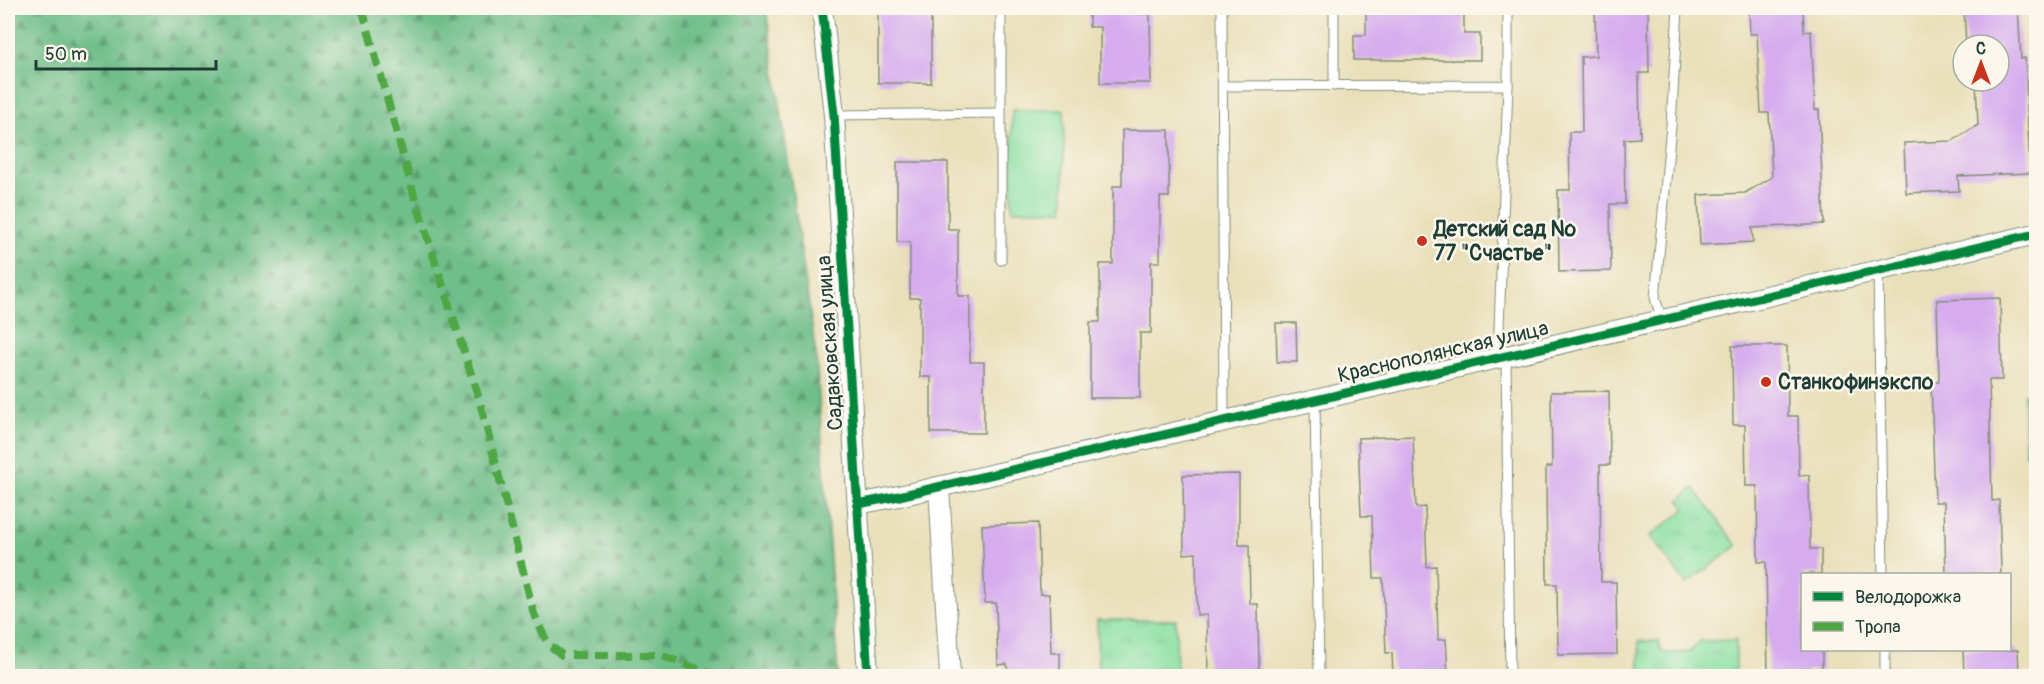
<svg xmlns="http://www.w3.org/2000/svg" width="2044" height="684" font-family="Pangolin,sans-serif">
<style>
.forest{fill:url(#forest-firs);stroke:#477e5e;stroke-width:1.5}
.park{fill:url(#park-tufts);stroke:#548e6c;stroke-width:1.5}
.garden{fill:#8ae0a3;stroke:#548e6c;stroke-width:1.5}
.building{fill:#d6acee}
.lines{fill:none;stroke-linecap:round;stroke-linejoin:round}
.service-casing{stroke:#848e78;stroke-width:11}
.minor-casing{stroke:#848e78;stroke-width:22}
.service{stroke:#fff;stroke-width:9}
.minor{stroke:#fff;stroke-width:20}
.quiet{stroke:#4fa644;stroke-width:8;stroke-dasharray:15 8;stroke-linecap:butt}
.cycleway-casing{stroke:#fbf7ec;stroke-width:13}
.cycleway{stroke:#00873e;stroke-width:9}
.poi-dot{fill:#c8321e;stroke:#fbf7ec;stroke-width:2}
.labels{text-anchor:middle;dominant-baseline:central;stroke-width:5;stroke-linejoin:round;paint-order:stroke}
.poi-label{font-size:21px;font-weight:bold;fill:#1f3d34;stroke:#fbf7ec;text-anchor:start}
.street-label{font-size:21px;fill:#1f3d34;stroke:#fbf7ec}
</style>
<defs>
<pattern id="forest-firs" width="22" height="20" patternUnits="userSpaceOnUse" patternTransform="scale(1.5)"><rect width="22" height="20" fill="#6fbe89"/><path d="M5 1l3.5 6h-7zM16 11l3.5 6h-7z" fill="#5b9c71"/></pattern>
<pattern id="park-tufts" width="24" height="20" patternUnits="userSpaceOnUse" patternTransform="scale(1.5)"><rect width="24" height="20" fill="#8ae0a3"/><path d="M3 7l-1-3M5 7V3M7 7l1-3M15 17l-1-3M17 17v-4M19 17l1-3" fill="none" stroke="#77c18d"/></pattern>
</defs>
<rect width="100%" height="100%" fill="#fbf7ec"/>
<filter id="ink" filterUnits="userSpaceOnUse"><feTurbulence type="fractalNoise" baseFrequency=".0167" numOctaves="2"/><feDisplacementMap in="SourceGraphic" scale="12" xChannelSelector="R" yChannelSelector="G"/><feConvolveMatrix kernelMatrix="1 2 1 2 8 2 1 2 1" color-interpolation-filters="sRGB"/></filter>
<filter id="wash" filterUnits="userSpaceOnUse"><feTurbulence type="fractalNoise" baseFrequency=".008" numOctaves="4" result="noise"/><feDisplacementMap in="SourceGraphic" scale="24" xChannelSelector="R" yChannelSelector="G"/><feGaussianBlur stdDeviation="1.35" result="paint"/><feColorMatrix in="noise" values="0 0 0 0 0 0 0 0 0 0 0 0 0 0 0 0 0 1.4 0 .05"/><feComposite in="paint" operator="in"/></filter>
<g filter="url(#wash)">
<rect width="100%" height="100%" fill="#e9e0bb"/>
<polygon class="forest" points="8,8 766,8 816,354 838,676 8,676"/>
<g class="park">
<polygon points="2024,394 2036,394 2036,455 2025,455"/>
<polygon points="1694,488 1737,546 1686,584 1650,536 1686,509 1679,500"/>
<polygon points="1097,620 1176,620 1177,676 1098,676"/>
<polygon points="1736,640 1736,676 1640,676 1639,641 1658,641 1660,649 1665,653 1690,652 1700,641"/>
</g>
<rect class="garden" x="1012" y="110" width="52" height="100"/>
<g id="blocks">
<g class="building">
<rect x="878" y="8" width="53" height="75"/>
<polygon points="1089,8 1139,8 1139,14 1150,14 1151,83 1100,83 1100,27 1089,27"/>
<polygon points="1392,8 1464,10 1464,34 1480,34 1480,60 1354,60 1354,35 1366,35 1366,10 1392,10"/>
<polygon points="1595,8 1648,8 1649,73 1639,73 1640,138 1624,139 1625,204 1610,204 1611,271 1559,272 1558,190 1570,190 1569,132 1582,132 1581,57 1596,56"/>
<polygon points="1749,8 1803,8 1804,32 1811,31 1815,110 1819,110 1824,224 1752,228 1753,242 1700,245 1698,195 1745,193 1772,177 1769,113 1761,113 1757,34 1750,34"/>
<polygon points="1964,8 2018,8 2021,59 2025,58 2030,173 1958,176 1959,191 1906,193 1904,143 1952,141 1978,125 1976,81 1999,81 1999,45 1966,45"/>
<polygon points="1122,130 1169,130 1169,197 1160,197 1160,262 1151,262 1151,333 1140,333 1140,398 1090,398 1090,322 1100,322 1100,264 1113,264 1113,186 1122,186"/>
<polygon points="897,162 948,162 948,229 958,229 958,296 970,296 970,362 984,362 984,433 931,433 931,377 920,377 920,298 910,298 910,242 897,242"/>
<polygon points="2000,298 2002,380 1989,380 1992,501 1999,500 2001,574 1946,574 1944,502 1935,502 1931,382 1939,382 1937,300"/>
<polygon points="1276,323 1296,323 1297,362 1277,362"/>
<polygon points="1732,346 1787,346 1788,416 1798,416 1799,476 1809,475 1810,549 1821,549 1821,574 1803,574 1803,650 1822,650 1822,671 1807,671 1807,676 1768,676 1766,562 1758,562 1757,486 1746,486 1745,425 1733,425"/>
<polygon points="1609,391 1610,465 1600,465 1601,582 1616,582 1617,654 1558,655 1557,584 1547,584 1546,467 1552,467 1551,392"/>
<polygon points="1413,436 1416,508 1425,507 1427,567 1436,566 1438,640 1446,639 1448,676 1393,676 1392,653 1386,653 1383,578 1374,578 1372,516 1361,516 1358,438"/>
<polygon points="1239,474 1239,545 1249,545 1250,604 1258,604 1259,676 1208,676 1207,615 1197,615 1196,553 1184,554 1183,475"/>
<polygon points="1038,523 1040,594 1049,594 1051,653 1060,653 1060,676 1008,676 1007,664 998,665 996,603 985,603 982,525"/>
<polygon points="1963,650 2018,650 2019,676 1964,676"/>
</g>
</g>
</g>
<g filter="url(#ink)">
<use href="#blocks" fill-opacity="0" stroke="#848e78" stroke-width="1.5"/>
<g class="lines">
<g class="service-casing">
<g id="service">
<polyline points="1001,8 1001,260"/>
<polyline points="1222,8 1224,421"/>
<polyline points="1334,8 1334,86"/>
<polyline points="1223,86 1508,85 1508,8"/>
<polyline points="834,115 1001,113"/>
<polyline points="1878,270 1883,574"/>
<polyline points="1662,320 1655,298 1671,126 1678,8"/>
<polyline points="1506,354 1510,676"/>
<polyline points="1498,356 1508,85"/>
<polyline points="1315,400 1319,676"/>
<polyline points="1885,650 1885,676"/>
</g>
</g>
<g class="minor-casing">
<g id="minor">
<polyline points="822,8 834,115 868,676"/>
<polyline points="939,487 950,676"/>
<polyline points="858,504 899,496 2036,234"/>
</g>
</g>
<use href="#service" class="service"/>
<use href="#minor" class="minor"/>
<polyline class="quiet" points="362,8 414,195 480,402 534,614 548,644 562,655 660,655 717,676"/>
<g class="cycleway-casing">
<g id="cycleway">
<polyline points="822,8 834,115 868,676"/>
<polyline points="858,504 899,496 2036,234"/>
</g>
</g>
<use href="#cycleway" class="cycleway"/>
</g>
</g>
<g class="poi-dot">
<circle cx="1422" cy="241" r="6"/>
<circle cx="1766" cy="382" r="6"/>
</g>
<g class="labels">
<g class="poi-label">
<text x="1434" y="229">Детский сад №<tspan x="1434" dy="24">77 "Счастье"</tspan></text>
<text x="1778" y="382">Станкофинэкспо</text>
</g>
<g class="street-label">
<text transform="translate(830 343) rotate(-94)">Садаковская улица</text>
<text transform="translate(1443 352) rotate(-13)">Краснополянская улица</text>
</g>
</g>
<rect width="2044" height="684" fill="none" stroke="#fbf7ec" stroke-width="30"/>
<rect x="1801" y="573" width="210" height="78" fill="#fbf7ec" stroke="#a3ada2" stroke-width="1.5"/>
<rect x="1813" y="592" width="30" height="9" fill="#00873e" stroke="#a3ada2" stroke-width="1.5"/>
<text x="1855" y="603" font-size="18" fill="#1f3d34">Велодорожка</text>
<rect x="1813" y="622" width="30" height="9" fill="#4fa644" stroke="#a3ada2" stroke-width="1.5"/>
<text x="1855" y="633" font-size="18" fill="#1f3d34">Тропа</text>
<g transform="translate(1981 63)"><circle r="28" fill="#fbf7ec" stroke="#a3ada2" stroke-width="1.5"/>
<path d="M0-4.5L10 22L0 15L-10 22Z" fill="#c8321e"/>
<text y="-9" font-size="16" font-weight="bold" text-anchor="middle" fill="#1f3d34">С</text>
</g>
<path d="M36 60v9h180v-9" fill="none" stroke="#1f3d34" stroke-width="3"/>
<text x="45" y="60" font-size="18" fill="#1f3d34" stroke="#fbf7ec" stroke-width="4.5" paint-order="stroke">50 m</text>
</svg>
